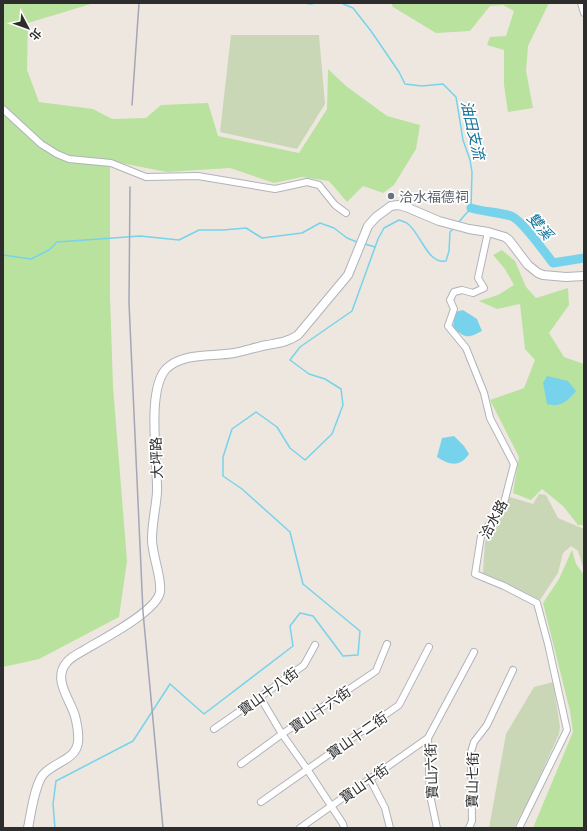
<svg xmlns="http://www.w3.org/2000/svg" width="587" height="831" font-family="'Titillium Web','Noto Sans TC',sans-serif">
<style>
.green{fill:#b9e29e}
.cemetery{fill:#c9d7b7}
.water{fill:#77d3eb}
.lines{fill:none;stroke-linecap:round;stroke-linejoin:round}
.stream{stroke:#77d3eb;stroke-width:1.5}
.river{stroke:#77d3eb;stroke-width:9}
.minor-casing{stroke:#b0b3bc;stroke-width:8}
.tertiary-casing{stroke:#b0b3bc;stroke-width:10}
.minor{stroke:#fff;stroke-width:6}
.tertiary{stroke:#fff;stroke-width:8}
.rail{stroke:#a2a6b6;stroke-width:1.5}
.worship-dot{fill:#6b7280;stroke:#fff;stroke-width:1.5}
.labels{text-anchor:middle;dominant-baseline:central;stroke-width:3.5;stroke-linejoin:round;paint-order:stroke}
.worship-label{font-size:14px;fill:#5b616d;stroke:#fff;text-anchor:start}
.street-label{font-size:14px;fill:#2d2d2d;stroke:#fff}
.water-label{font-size:15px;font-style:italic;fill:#12749b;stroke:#fff}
</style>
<rect width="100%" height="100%" fill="#ede7e0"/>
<g class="green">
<polygon points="3,3 94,3 28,23 27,70 39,102 93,109 112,119 146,118 161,105 208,103 218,136 299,153 327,109 328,69 346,86 387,116 420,125 416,149 394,185 383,193 363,186 347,202 329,181 302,177 274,183 230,168 167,172 110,161 110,296 113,387 127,561 119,617 39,659 3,667"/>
<polygon points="391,3 549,3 528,46 526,71 533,108 508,112 504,85 504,50 487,45 490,37 506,36 514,11 503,5 490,6 470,31 436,33 393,7"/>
<polygon points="502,250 515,261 526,287 536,298 568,288 569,305 549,333 564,357 584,364 584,525 578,525 563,506 542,489 531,500 513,493 519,457 490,400 524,388 535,360 525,349 520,304 497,309 479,301 498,295 514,285 505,269 493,255"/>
<polygon points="572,550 576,564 584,575 584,828 533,828 573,732 570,711 543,603 559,579"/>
</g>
<g class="cemetery">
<polygon points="231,35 319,35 325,104 297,149 220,132"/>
<polygon points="539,494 546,495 558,518 584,529 584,570 578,551 571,546 563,553 558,573 540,600 509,584 483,573 485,542 510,497 533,504"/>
<polygon points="553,682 560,727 559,734 530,798 514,828 489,828 506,734 534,687"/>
</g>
<g class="water">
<path d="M463 310 477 319 482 331C467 339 466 338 453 328L455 312Z"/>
<path d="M547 376 568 381 576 391C567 401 562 408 547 404L543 383Z"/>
<path d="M454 436 464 446 469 454C459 468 450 465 437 457L442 438Z"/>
</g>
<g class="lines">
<g class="stream">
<polyline points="305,3 310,4 316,3"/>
<polyline points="341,3 353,8 371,31 399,72 405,84 422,86 443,84 456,97 463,140 470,160 472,172 471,208 457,224"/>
<polyline points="365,244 375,247"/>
<polyline points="3,255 31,259 49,250 57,242 99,239 140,236 179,240 199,230 223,230 246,228 262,238 302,233 320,223 334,228 347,238 357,242"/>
<path d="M55 828 53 804 56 781 133 741 170 684 204 714 293 646 290 626 300 613 313 616 343 656 358 655 360 631 303 584 290 532 242 489 223 476V457L232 429 256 412 277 427 290 448 305 460 332 434 343 405 341 389 325 379 309 374 290 360 300 347 352 311 378 239 384 228 399 220C402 221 406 222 408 224 421 234 428 265 446 261L449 251 450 232 454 228"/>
</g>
<path class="river" d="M471 208C484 212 498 212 511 216 521 219 546 254 553 263L584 258"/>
<g class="minor-casing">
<g id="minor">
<polyline points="581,3 584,13"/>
<polyline points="3,109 41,144 57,154 69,159 111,163 146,177 198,176 275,189 307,182 319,185 335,205 346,213"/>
<polyline points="488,232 478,278 484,288 473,293 462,290 454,292 450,300 454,309 448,326 466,348 484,393 490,418 514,464 504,503 481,536 475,574 504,586 537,603 548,644 567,730 519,828"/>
<polyline points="260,697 282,734 307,769 343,824 344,828"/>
<polyline points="214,729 260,697 304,665 315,645"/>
<polyline points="241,764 282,734 376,671 387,644"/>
<polyline points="370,779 385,808 390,828"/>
<polyline points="261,802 399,705 429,647"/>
<polyline points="300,828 428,738"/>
<polyline points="437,828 430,795 428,738 474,652"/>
<polyline points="469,828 472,821 471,752 474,742 487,725 513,670"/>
</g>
</g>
<g class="tertiary-casing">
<path id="tertiary" d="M28 828C31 813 34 789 42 776 52 762 76 761 78 742 79 734 77 724 75 716 70 699 52 679 67 662 72 656 80 653 86 649 103 639 157 611 160 592 162 577 152 556 152 539 152 523 156 508 157 492 158 462 146 391 166 369 183 352 212 357 234 353 245 351 256 347 267 345 278 343 288 342 298 335L348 275 368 226 376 217 391 206 398 205 406 207 439 221 469 229 488 232 505 237 509 240 528 265 538 273 543 275 566 277 584 276"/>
</g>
<use href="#minor" class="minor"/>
<use href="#tertiary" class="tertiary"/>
<g class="rail">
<polyline points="132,105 139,3"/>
<polyline points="130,187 129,303 143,612 163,828"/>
</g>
</g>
<circle class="worship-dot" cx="391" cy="196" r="4"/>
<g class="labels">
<g class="worship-label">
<text x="399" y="196">洽水福德祠</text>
</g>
<g class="street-label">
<text transform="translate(156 458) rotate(-92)">大坪路</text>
<text transform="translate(493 519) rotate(-62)">洽水路</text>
<text transform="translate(268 691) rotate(-36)">寶山十八街</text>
<text transform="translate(320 709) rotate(-34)">寶山十六街</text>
<text transform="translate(357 735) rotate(-35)">寶山十二街</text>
<text transform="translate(431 771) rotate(-92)">寶山六街</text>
<text transform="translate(472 780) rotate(-89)">寶山七街</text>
<text transform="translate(364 783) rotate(-35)">寶山十街</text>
</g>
<g class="water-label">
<text transform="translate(473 130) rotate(77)">油田支流</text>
<text transform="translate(540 226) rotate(50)">雙溪</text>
</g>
</g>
<rect width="587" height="831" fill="none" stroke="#2d2d2d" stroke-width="8"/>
<g transform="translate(28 28) rotate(131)" stroke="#ffffff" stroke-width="3" paint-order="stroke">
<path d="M0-3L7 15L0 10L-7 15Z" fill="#2d2d2d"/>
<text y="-6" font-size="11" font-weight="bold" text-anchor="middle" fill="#2d2d2d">北</text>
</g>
</svg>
